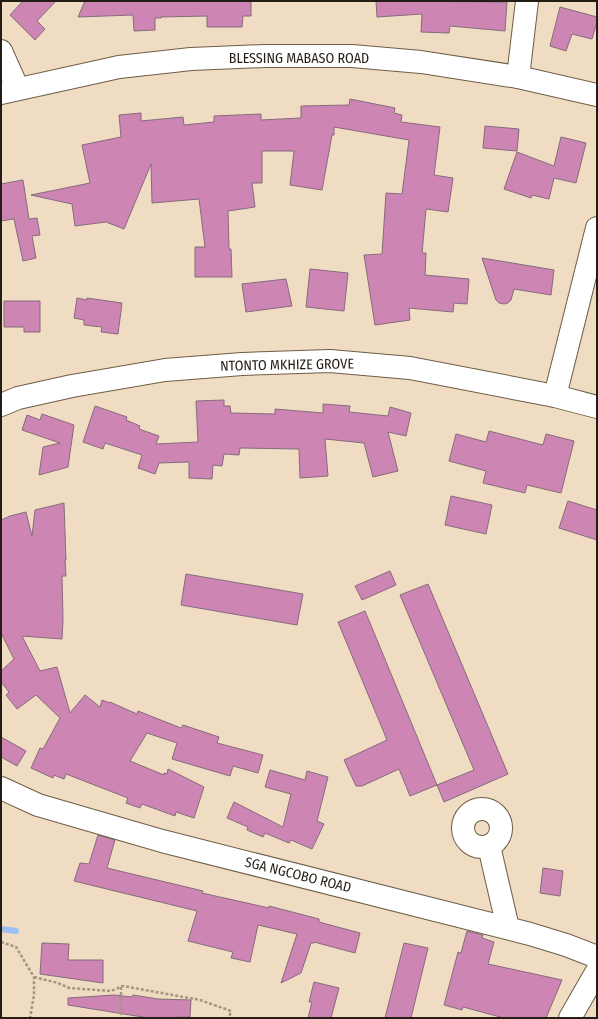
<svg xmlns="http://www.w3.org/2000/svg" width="598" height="1019" font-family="'Fira Sans Condensed',sans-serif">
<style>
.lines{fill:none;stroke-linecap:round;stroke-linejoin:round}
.stream{stroke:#9cbef2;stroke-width:6}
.building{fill:#cd86b4;stroke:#856b7b}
.minor-casing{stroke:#6e5d46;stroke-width:24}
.path{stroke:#a49682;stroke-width:2.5;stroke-dasharray:3 2;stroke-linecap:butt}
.minor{stroke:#fff;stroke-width:22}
.labels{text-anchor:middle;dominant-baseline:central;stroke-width:3;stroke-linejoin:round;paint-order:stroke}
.street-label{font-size:14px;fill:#241d14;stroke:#fff}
</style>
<rect width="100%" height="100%" fill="#efdcc2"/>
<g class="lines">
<polyline class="stream" points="1,929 16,931"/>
</g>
<g class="building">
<polygon points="23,1 56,1 37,21 45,29 35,40 10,15"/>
<polygon points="85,1 251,1 251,16 243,16 242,27 207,27 207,16 161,17 161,18 155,18 155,30 134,31 133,15 78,17"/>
<polygon points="376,1 507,2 505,31 450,26 449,33 421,32 422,14 377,17"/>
<polygon points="560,7 597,17 597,22 592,39 572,34 566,51 550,46"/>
<polygon points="350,99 395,108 394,113 402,115 401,122 440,127 434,175 453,178 448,212 426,209 422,253 426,253 425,275 469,279 467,304 454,303 453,312 409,308 410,320 375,325 364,255 382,254 386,193 402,194 409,140 334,127 334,135 332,135 322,190 290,185 294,151 262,151 262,183 252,183 255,207 228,211 229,249 231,249 232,277 195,277 195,247 205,247 199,199 152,203 151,164 124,229 106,222 75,226 72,204 31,195 90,183 82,145 121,137 119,115 141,113 141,121 183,117 184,125 214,122 214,116 261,114 261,120 301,118 301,106 349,105"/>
<polygon points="485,126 519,129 517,151 483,148"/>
<polygon points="561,137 586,143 576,183 554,178 549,199 532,195 531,198 504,189 517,152 554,166"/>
<polygon points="23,180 29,219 37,218 40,235 32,236 36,258 23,261 14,219 1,221 1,184"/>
<polygon points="482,258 554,270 551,295 514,289 511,300 508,303 504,304 499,303 496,300"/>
<polygon points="310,269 348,273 344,311 306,307"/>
<polygon points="286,279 292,306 246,312 242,284"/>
<polygon points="77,298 87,300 87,298 122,303 118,334 101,332 102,327 84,325 84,320 74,318"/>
<polygon points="4,301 40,301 40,332 24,332 24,327 4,327"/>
<polygon points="224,400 224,406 230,406 231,413 275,414 275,409 323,413 323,404 350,406 349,412 388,416 390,407 411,413 406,436 388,432 398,471 373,477 364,443 325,439 328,476 300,478 299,449 240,448 239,455 224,454 222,466 213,465 212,479 189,478 189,462 159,463 155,474 138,468 142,455 105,443 103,449 83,442 95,406 127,417 126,420 140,426 139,429 159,436 156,444 198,442 196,401"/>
<polygon points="42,414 74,425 68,467 39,475 43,447 60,443 22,430 27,415 40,420"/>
<polygon points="489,431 543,445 546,434 574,441 561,493 527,485 525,493 483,483 486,471 449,461 456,434 486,442"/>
<polygon points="451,496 492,505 486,534 445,525"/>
<polygon points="568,501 597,510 597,540 559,528"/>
<polygon points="64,503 66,560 65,560 66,576 62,576 63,620 62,639 22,636 40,671 57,667 70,713 85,695 100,707 102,700 110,703 110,702 137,714 138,711 181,728 183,725 219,737 217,743 263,755 258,773 233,766 230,776 172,759 177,743 147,733 130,761 164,775 164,773 167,774 168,769 204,787 194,818 176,812 175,816 142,804 140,808 126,803 128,798 66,774 64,779 54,775 53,778 31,768 40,748 43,749 60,718 36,695 17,709 6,695 9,692 1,682 1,671 14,659 1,633 1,520 10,516 26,512 32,536 35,510"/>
<polygon points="390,571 396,585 362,600 355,586"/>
<polygon points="186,574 303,594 297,625 181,605"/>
<polygon points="428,584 508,774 444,802 437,785 474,770 400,595"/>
<polygon points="365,611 437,785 410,796 399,769 362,786 356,786 344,760 387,740 338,622"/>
<polygon points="1,737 26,751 17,766 1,757"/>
<polygon points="270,770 305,780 307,771 328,777 317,821 324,824 312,849 291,840 289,843 265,833 263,837 247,830 248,827 227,818 234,802 283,827 291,794 265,787"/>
<polygon points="98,835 115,840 107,868 203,891 202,893 269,908 269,906 319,919 319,922 360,933 355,953 314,942 314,943 311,943 301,973 281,983 297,934 258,925 250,962 231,958 233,952 188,941 197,911 74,881 80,863 89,864"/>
<polygon points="543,868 563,871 560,896 540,893"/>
<polygon points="467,931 483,935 482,938 494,942 488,964 562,980 546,1018 504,1018 463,1007 462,1010 444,1005 458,952 461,953"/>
<polygon points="42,943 69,944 68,960 103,960 103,983 40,974"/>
<polygon points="404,943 428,948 411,1018 385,1018"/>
<polygon points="314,982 339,988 331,1018 308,1018 312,1002 309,1002"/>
<polygon points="114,995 132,997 133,995 158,999 191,1000 190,1017 149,1018 68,1005 68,998"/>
</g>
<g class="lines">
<g class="minor-casing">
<g id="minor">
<polyline points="1,51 18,89"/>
<polyline points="518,77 527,1"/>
<polyline points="1,93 119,67 191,59 265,56 352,56 421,62 518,77 597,95"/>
<polyline points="555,396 597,228"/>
<polyline points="1,405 18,398 72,386 165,370 242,364 330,361 410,368 555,396 597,407"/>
<polyline points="1,788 38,805 162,841 530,934 566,945 597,957"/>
<circle cx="482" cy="828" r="19"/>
<polyline points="489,846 508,928"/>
<polyline points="570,1018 597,971"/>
</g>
</g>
<g class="path">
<polyline points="1,942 16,947 34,977 34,995 30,1018"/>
<polyline points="34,977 58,983 69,988 111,991 123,986 200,1000 231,1011 229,1018"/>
<polyline points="121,987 121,1018"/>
</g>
<use href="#minor" class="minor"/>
</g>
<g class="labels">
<g class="street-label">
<text x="299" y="58">BLESSING MABASO ROAD</text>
<text transform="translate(287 365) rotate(-1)">NTONTO MKHIZE GROVE</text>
<text transform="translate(298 875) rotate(14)">SGA NGCOBO ROAD</text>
</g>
</g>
<rect width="598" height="1019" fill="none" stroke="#241d14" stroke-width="4"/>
</svg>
